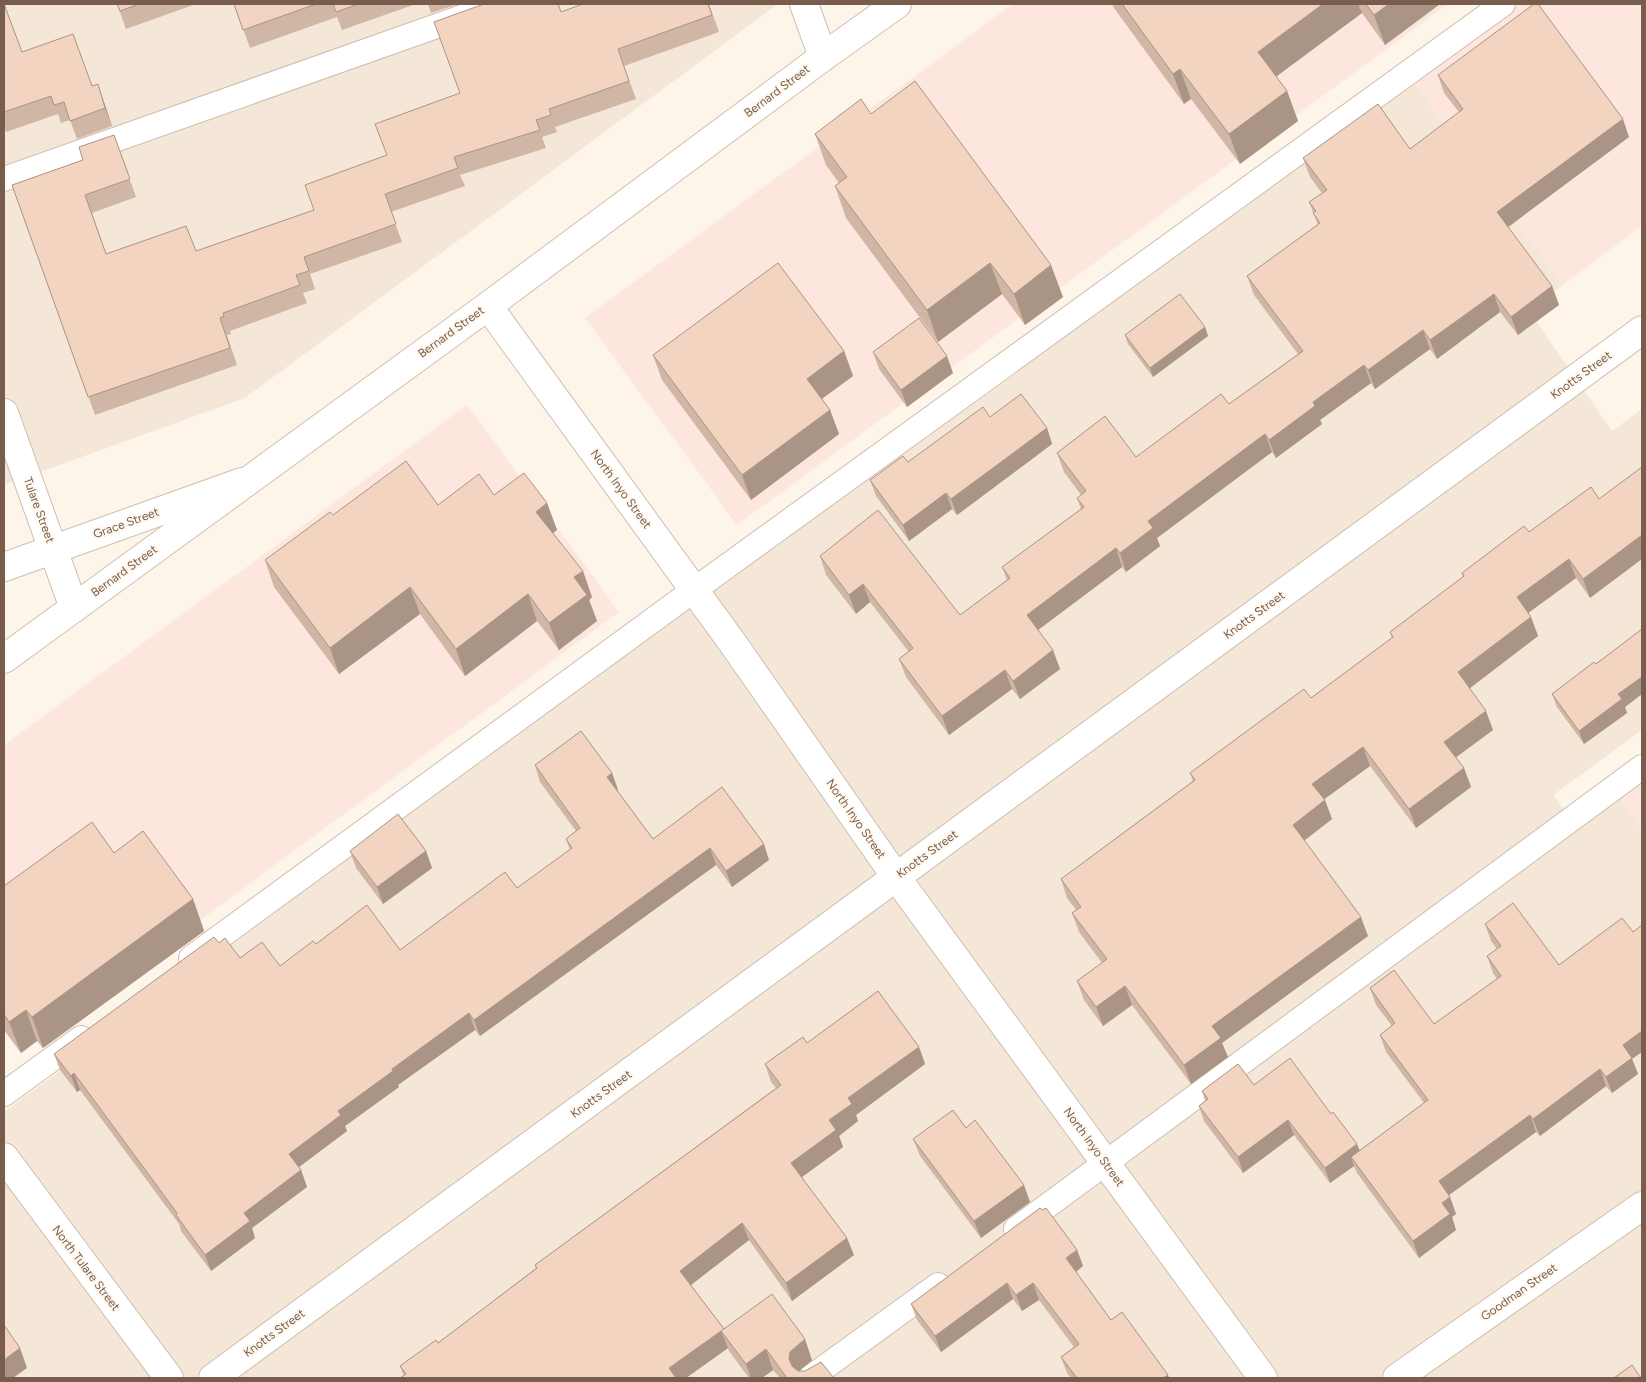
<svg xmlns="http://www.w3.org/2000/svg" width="1646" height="1382" font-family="Figtree,sans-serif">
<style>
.residential{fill:#f5e7d7}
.commercial{fill:#fde6dd}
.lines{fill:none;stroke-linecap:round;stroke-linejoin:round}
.lane-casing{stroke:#cfbdae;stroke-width:26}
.street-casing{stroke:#cfbdae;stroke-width:30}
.secondary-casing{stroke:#d5bfae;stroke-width:30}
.lane{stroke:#fff;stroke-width:24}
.street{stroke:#fff;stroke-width:28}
.secondary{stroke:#fff;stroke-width:28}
.wall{fill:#d0b6a5}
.shaded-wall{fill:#a99486}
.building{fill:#f2d4c0;stroke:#a99486}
.labels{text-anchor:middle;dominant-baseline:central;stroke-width:4.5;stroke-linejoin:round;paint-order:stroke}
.street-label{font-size:12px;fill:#785c4c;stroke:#fff9f0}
</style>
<rect width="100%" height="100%" fill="#fdf5e9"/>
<g class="residential">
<polygon points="4,4 778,4 245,398 4,485"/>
<polygon points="1411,78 1563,285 1529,311 1612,431 1642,409 1642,730 1553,795 1575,825 1617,795 1642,829 1642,1378 4,1378 4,1112"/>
</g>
<g class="commercial">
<polygon points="1013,4 1448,4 737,525 585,318"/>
<polygon points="1511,4 1642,4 1642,226 1563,285 1411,78"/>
<polygon points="467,405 619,612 26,1048 4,1017 4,745"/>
<polygon points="1642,776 1642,829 1617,795"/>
</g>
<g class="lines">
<g class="lane-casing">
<g id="lane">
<polyline points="4,179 499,4"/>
<polyline points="191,958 694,590 1503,4"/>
<polyline points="4,1094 81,1038"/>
<polyline points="1016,1229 1642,767"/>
<polyline points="810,1378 938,1285"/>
</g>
</g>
<g class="street-casing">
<g id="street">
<polyline points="804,4 823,57"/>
<polyline points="488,306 734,645 896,877 1263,1378"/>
<polyline points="4,413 74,608"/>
<polyline points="4,567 242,482"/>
<polyline points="4,1157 169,1378"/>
<polyline points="213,1378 1642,330"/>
<polyline points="1397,1378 1642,1206"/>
</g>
</g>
<g class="secondary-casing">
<polyline id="secondary" points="4,659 488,306 823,57 897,4"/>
</g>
<use href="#lane" class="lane"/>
<use href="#street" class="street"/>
<use href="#secondary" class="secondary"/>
</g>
<g class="wall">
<polygon points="4,4 22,52 92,86 104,102 112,126 77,139 70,120 61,123 58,114 6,132 4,125"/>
<polygon points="117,4 196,4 126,29"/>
<polygon points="234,4 416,4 342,30 337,17 250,48"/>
<polygon points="428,4 458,4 431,13"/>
<polygon points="709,4 719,32 624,66 636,99 555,127 557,132 542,137 546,148 460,175 465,186 391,212 402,242 310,274 315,289 303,293 307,303 230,331 231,334 227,335 237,365 95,415 12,185 83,160 114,135 136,197 92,213 106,254 196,251 314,210 387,155 460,93 561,12"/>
<polygon points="1112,4 1440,4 1385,45 1362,13 1276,76 1287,91 1298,121 1240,164 1191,99 1184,104 1114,8"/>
<polygon points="1438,75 1629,137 1508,227 1552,286 1559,305 1518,335 1500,312 1437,359 1430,349 1375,389 1371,383 1320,420 1322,424 1276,458 1272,452 1157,538 1160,546 1126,572 1122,567 1038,630 1060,669 1020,699 1012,689 949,735 906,677 899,659 909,652 870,602 856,614 826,575 820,556 960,615 1007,580 1002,567 1081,509 1077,498 1081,495 1064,472 1057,453 1136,457 1229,404 1298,354 1254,295 1247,276 1318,225 1309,202 1322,193 1310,177 1303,158 1410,149 1459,112 1444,93"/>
<polygon points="871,114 1063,297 1025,325 1002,294 938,342 846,218 835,186 839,183 826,165 815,134"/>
<polygon points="1205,327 1208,336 1153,377 1128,344 1125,335"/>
<polygon points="844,351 853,376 822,399 830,410 839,434 751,500 662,380 653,355"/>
<polygon points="873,352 953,373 907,407 879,369"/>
<polygon points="990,417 1047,428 1052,444 957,515 952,509 909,541 876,496 870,480 908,462"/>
<polygon points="1591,487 1590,598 1576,578 1528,613 1531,617 1538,636 1469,688 1493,730 1456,757 1464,768 1471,787 1416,828 1370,766 1324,799 1332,819 1304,840 1368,936 1222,1043 1228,1057 1191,1084 1132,1005 1103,1026 1084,1000 1077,981 1102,963 1079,932 1072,913 1076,910 1067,898 1061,879 1193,781 1190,773 1311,698 1392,638 1390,632 1463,577 1462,573 1529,532"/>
<polygon points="494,495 547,503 557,530 553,533 592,597 589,600 597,621 559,650 537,621 465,676 420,614 339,674 274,587 265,560 333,515 438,505"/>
<polygon points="1642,629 1642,694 1625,707 1627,713 1584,744 1557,707 1552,694 1596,664"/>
<polygon points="535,765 612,773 618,790 617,790 653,839 769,860 732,887 716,865 480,1036 475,1030 398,1085 399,1087 345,1126 347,1131 299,1167 301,1170 307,1187 252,1228 255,1238 211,1271 181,1231 179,1224 80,1090 77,1092 60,1070 54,1054 219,943 240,958 280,966 316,944 400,950 517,888 570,850 566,839 576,831 540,782"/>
<polygon points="350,851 426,851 432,868 383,904 356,868"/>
<polygon points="114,853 193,899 204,931 43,1048 37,1041 21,1053 4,1030 4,886"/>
<polygon points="1485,924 1559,965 1632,1059 1638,1074 1612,1093 1606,1086 1540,1136 1536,1132 1449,1195 1456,1214 1452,1217 1456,1230 1419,1258 1357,1173 1354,1166 1330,1183 1294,1135 1243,1173 1204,1121 1199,1106 1205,1101 1202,1091 1254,1085 1331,1114 1360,1150 1424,1103 1386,1052 1380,1035 1392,1026 1376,1005 1370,988 1434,1024 1497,979 1493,973 1487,956 1497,949 1491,941"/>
<polygon points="807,1043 919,1047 925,1064 856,1115 858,1121 839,1136 843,1147 802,1177 854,1255 792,1301 749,1240 691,1285 724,1329 812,1360 799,1371 834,1378 780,1378 773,1370 762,1378 749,1378 729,1351 728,1348 686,1378 400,1378 404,1376 400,1366 438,1343 536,1268 535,1265 776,1088 771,1082 765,1064"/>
<polygon points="966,1128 1030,1202 981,1238 920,1156 913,1139"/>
<polygon points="1042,1210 1077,1250 1083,1266 1076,1272 1111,1320 1168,1375 1169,1378 1071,1378 1067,1373 1061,1357 1074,1347 1039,1300 1022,1311 1013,1299 941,1352 917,1320 911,1304"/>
</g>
<g class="shaded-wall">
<polygon points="1323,4 1358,4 1362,13 1269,82 1258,52"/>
<polygon points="1389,4 1440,4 1385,45 1374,15"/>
<polygon points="1180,69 1191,99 1184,104 1173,74"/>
<polygon points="98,84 112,126 105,108"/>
<polygon points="1287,91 1298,121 1240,164 1229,134"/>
<polygon points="1623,119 1629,137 1504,230 1497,212"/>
<polygon points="990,263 1002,294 938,342 927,310"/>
<polygon points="1051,265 1063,297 1025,325 1014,294"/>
<polygon points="1552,286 1559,305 1518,335 1511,317"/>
<polygon points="1494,294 1500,312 1437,359 1430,340"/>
<polygon points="1205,327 1208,336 1153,377 1150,368"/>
<polygon points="1423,330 1430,349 1375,389 1368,370"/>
<polygon points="844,351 853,376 816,403 807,379"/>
<polygon points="947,356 953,373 907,407 901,390"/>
<polygon points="1364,365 1371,383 1320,420 1322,424 1276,458 1269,440 1313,402"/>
<polygon points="830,410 839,434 751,500 742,475"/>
<polygon points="1047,428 1052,444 957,515 951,499"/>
<polygon points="1265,434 1272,452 1157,538 1160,546 1126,572 1120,553 1148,521"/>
<polygon points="946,493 952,509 909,541 903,525"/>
<polygon points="547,503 557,530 546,539 536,512"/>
<polygon points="1642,535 1642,559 1590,598 1583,579"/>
<polygon points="1116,548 1122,567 1034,633 1027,615"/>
<polygon points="1569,559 1576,578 1524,616 1517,597"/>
<polygon points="583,571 592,597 589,600 597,621 559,650 549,623 574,577"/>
<polygon points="863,584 870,602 856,614 849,595"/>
<polygon points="410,587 420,614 339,674 330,648"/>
<polygon points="528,594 537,621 465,676 456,649"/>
<polygon points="1531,617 1538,636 1465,692 1458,672"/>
<polygon points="1053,650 1060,669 1020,699 1013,681"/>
<polygon points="1005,670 1012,689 949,735 942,716"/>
<polygon points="1642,677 1642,694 1625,707 1627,713 1584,744 1579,731 1618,694"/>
<polygon points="1486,711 1493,730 1451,761 1444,742"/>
<polygon points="1363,747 1370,766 1319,803 1312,784"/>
<polygon points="1464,768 1471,787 1416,828 1409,809"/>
<polygon points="612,773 618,790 613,793 607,777"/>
<polygon points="1325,800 1332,819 1300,844 1293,825"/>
<polygon points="764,844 769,860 732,887 726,871"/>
<polygon points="710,848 716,865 480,1036 474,1020"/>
<polygon points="426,851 432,868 383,904 377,887"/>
<polygon points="193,899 204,931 43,1048 32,1017"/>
<polygon points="1361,917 1368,936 1222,1043 1228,1057 1191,1084 1184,1065 1212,1026"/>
<polygon points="1125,986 1132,1005 1103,1026 1096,1007"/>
<polygon points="26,1010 37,1041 21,1053 9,1022"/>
<polygon points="469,1013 475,1030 398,1085 399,1087 345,1126 347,1131 295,1170 289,1154 338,1111 392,1069"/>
<polygon points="1642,1031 1642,1052 1632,1059 1638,1074 1612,1093 1606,1077 1623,1045"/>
<polygon points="919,1047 925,1064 856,1115 858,1121 839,1136 843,1147 798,1180 791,1163 848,1098"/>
<polygon points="1600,1069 1606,1086 1540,1136 1533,1119"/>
<polygon points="74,1073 80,1090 77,1092 71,1076"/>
<polygon points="1530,1115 1536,1132 1445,1198 1439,1181"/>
<polygon points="1288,1120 1294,1135 1243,1173 1238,1157"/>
<polygon points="1357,1144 1363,1159 1351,1157 1354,1166 1330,1183 1325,1168"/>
<polygon points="301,1170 307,1187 252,1228 255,1238 211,1271 205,1255 244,1213"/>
<polygon points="1024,1185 1030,1202 981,1238 974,1221"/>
<polygon points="1450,1197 1456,1214 1452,1217 1456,1230 1419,1258 1413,1241 1442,1203"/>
<polygon points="742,1223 749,1240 687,1288 680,1271"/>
<polygon points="847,1238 854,1255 792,1301 786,1283"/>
<polygon points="1077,1250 1083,1266 1072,1275 1066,1258"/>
<polygon points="1007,1283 1013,1299 941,1352 935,1336"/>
<polygon points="1033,1283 1039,1300 1022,1311 1016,1295"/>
<polygon points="724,1329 721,1331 728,1348 686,1378 673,1378 669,1368"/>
<polygon points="805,1339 812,1360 798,1372 796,1378 789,1359 790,1352"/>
<polygon points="20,1348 27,1368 13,1378 4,1378 4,1360"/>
<polygon points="766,1349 773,1370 762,1378 751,1378 746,1364"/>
<polygon points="1168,1375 1169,1378 1163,1378"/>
</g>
<g class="building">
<polygon points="4,4 22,52 73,34 92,86 98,84 105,108 70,121 64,102 54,105 51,96 4,112"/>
<polygon points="117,4 139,4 120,11"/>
<polygon points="234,4 316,4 243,30"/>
<polygon points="333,4 358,4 336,12"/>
<polygon points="484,4 558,4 561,12 583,4 708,4 712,15 618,49 629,81 549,109 551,115 536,120 540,130 454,157 458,168 385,194 396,224 304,257 309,271 296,275 300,285 223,313 224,316 220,318 230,348 88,397 12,185 83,160 79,147 114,135 130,179 85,195 106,254 186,226 196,251 314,210 305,185 387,155 375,124 460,93 434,22"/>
<polygon points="1122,4 1323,4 1258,52 1287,91 1229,134 1180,69 1173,74"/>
<polygon points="1366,4 1389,4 1374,15"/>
<polygon points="1534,4 1538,4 1623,119 1497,212 1552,286 1511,317 1494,294 1430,340 1423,330 1368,370 1364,365 1313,402 1315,406 1269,440 1265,434 1148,521 1153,528 1120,553 1116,548 1027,615 1053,650 1013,681 1005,670 942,716 899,659 913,648 863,584 849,595 820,556 878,510 960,615 1010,578 1002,567 1084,507 1077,498 1086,491 1057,453 1105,416 1136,457 1221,394 1229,404 1303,351 1247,276 1320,223 1313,213 1316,211 1309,202 1327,190 1303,158 1378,104 1410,149 1463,109 1438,75"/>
<polygon points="915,81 1051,265 1014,294 990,263 927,310 835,186 847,177 815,134 861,99 871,114"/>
<polygon points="778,263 844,351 807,379 830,410 742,475 653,355"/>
<polygon points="1180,294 1205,327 1150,368 1125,335"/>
<polygon points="919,318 947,356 901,390 873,352"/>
<polygon points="1021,394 1047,428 951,499 946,493 903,525 870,480 903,456 908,462 983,407 990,417"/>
<polygon points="406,461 438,505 479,474 494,495 524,473 547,503 536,512 583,571 574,577 587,595 549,623 528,594 456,649 410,587 330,648 265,560 330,512 333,515"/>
<polygon points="1642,467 1642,535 1583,579 1569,559 1517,597 1531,617 1458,672 1486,711 1444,742 1464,768 1409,809 1363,747 1312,784 1325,800 1293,825 1361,917 1212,1026 1221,1038 1184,1065 1125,986 1096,1007 1077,981 1107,959 1072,913 1081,907 1061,879 1195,780 1190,773 1304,689 1311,698 1393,637 1390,632 1464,576 1462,573 1524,526 1529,532 1591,487 1599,499"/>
<polygon points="1642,629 1642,677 1618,694 1622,699 1579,731 1552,694 1594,662 1596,664"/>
<polygon points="581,731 612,773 607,777 653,839 722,787 764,844 726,871 710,848 474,1020 469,1013 392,1069 393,1071 338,1111 341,1115 289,1154 301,1170 244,1213 250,1221 205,1255 176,1215 177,1213 74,1073 71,1076 54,1054 214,937 219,943 225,938 240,958 262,942 280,966 313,941 316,944 367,905 400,950 505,872 517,888 572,848 566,839 580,828 535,765"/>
<polygon points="398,814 426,851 377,887 350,851"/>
<polygon points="92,822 114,853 143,831 193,899 32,1017 26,1010 9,1022 4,1014 4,886"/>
<polygon points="1513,903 1559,965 1622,918 1633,932 1642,925 1642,1031 1623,1045 1632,1058 1606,1077 1600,1069 1533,1119 1530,1115 1439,1181 1450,1197 1442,1203 1450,1214 1413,1241 1351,1157 1428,1100 1380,1035 1395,1023 1370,988 1394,970 1434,1024 1501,976 1487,956 1501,946 1485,924"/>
<polygon points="878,991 919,1047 848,1098 852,1104 829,1120 836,1130 791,1163 847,1238 786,1283 742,1223 680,1271 724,1329 669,1368 676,1378 400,1378 406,1374 400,1366 436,1340 438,1343 537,1268 535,1265 781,1085 765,1064 803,1037 807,1043"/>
<polygon points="1290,1058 1331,1114 1333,1112 1357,1144 1325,1168 1288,1120 1238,1157 1199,1106 1208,1099 1202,1091 1238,1064 1254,1085"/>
<polygon points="953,1110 966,1128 975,1120 1024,1185 974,1221 913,1139"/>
<polygon points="1040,1208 1042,1210 1046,1208 1077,1250 1066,1258 1111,1320 1122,1312 1168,1375 1163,1378 1077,1378 1061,1357 1079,1344 1033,1283 1016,1295 1007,1283 935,1336 911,1304"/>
<polygon points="772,1294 805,1339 790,1352 789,1359 792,1366 798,1371 805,1371 821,1362 834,1378 787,1378 766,1349 746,1364 721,1331"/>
<polygon points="4,1325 20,1348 4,1360"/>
<polygon points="1632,1365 1641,1378 1614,1378"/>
</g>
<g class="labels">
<g class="street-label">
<text transform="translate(777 91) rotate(-37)">Bernard Street</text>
<text transform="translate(451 332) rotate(-36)">Bernard Street</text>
<text transform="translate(1581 375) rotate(-36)">Knotts Street</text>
<text transform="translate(621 489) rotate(54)">North Inyo Street</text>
<text transform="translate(39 510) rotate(70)">Tulare Street</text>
<text transform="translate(126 523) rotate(-20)">Grace Street</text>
<text transform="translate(124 571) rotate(-36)">Bernard Street</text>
<text transform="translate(1254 615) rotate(-36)">Knotts Street</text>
<text transform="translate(856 819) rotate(55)">North Inyo Street</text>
<text transform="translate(927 854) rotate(-36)">Knotts Street</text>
<text transform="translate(601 1094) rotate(-36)">Knotts Street</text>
<text transform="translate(1094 1147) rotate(54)">North Inyo Street</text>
<text transform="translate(86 1268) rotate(53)">North Tulare Street</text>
<text transform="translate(1519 1292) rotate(-35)">Goodman Street</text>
<text transform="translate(274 1333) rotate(-36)">Knotts Street</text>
</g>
</g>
<rect width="1646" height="1382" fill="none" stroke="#785c4c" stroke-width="10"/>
</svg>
